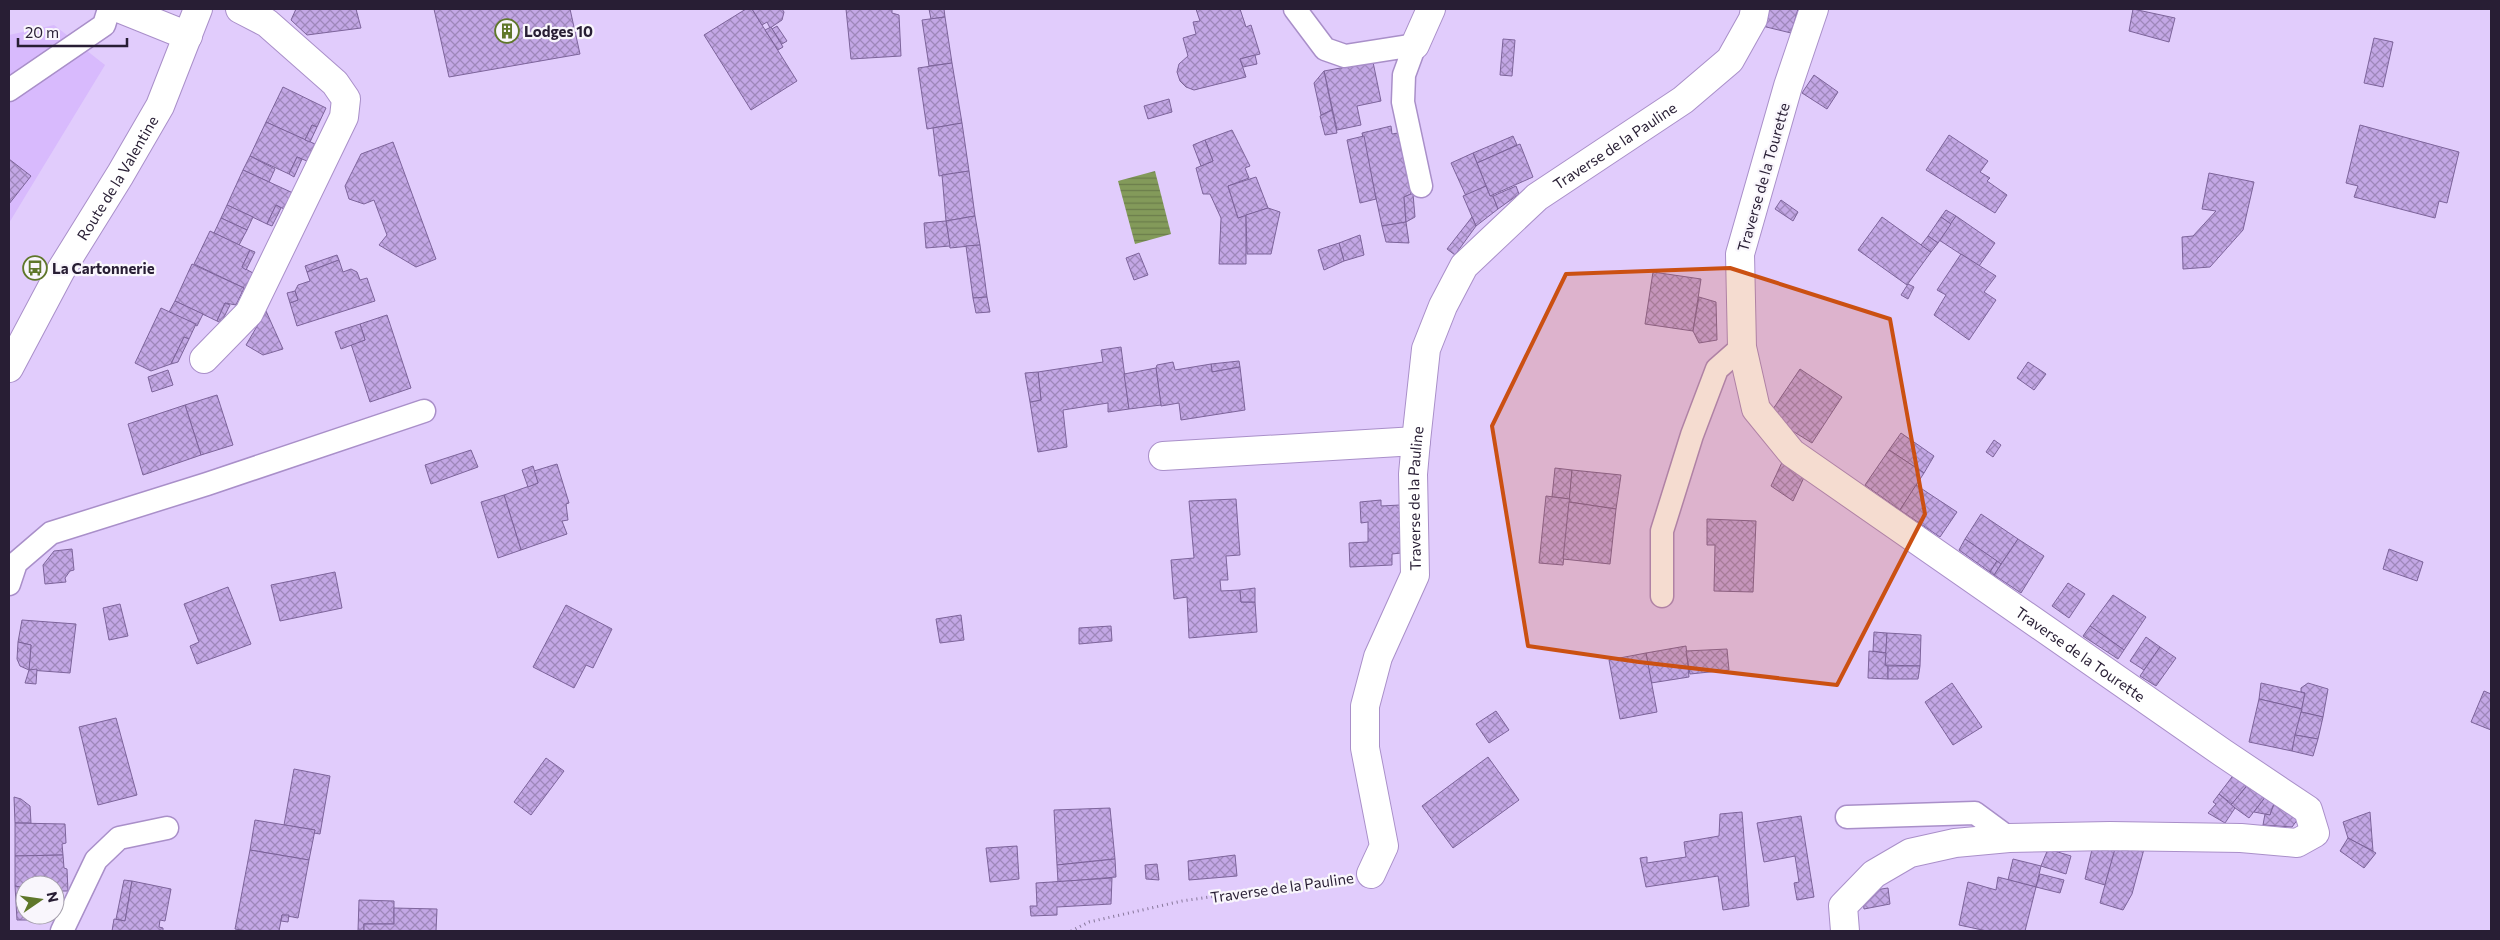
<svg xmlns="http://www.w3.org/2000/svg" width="2500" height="940" font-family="Commissioner,sans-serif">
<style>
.built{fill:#d8bafd}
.water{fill:url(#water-rules)}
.building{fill:url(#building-cross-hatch);stroke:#7d649b}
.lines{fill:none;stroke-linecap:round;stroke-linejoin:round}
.lane-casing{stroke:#a98fc9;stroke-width:25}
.street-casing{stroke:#a98fc9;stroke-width:30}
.secondary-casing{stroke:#a98fc9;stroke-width:30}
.path{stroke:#87779a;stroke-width:3;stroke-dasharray:1 4;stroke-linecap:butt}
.lane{stroke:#fff;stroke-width:22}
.street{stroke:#fff;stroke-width:28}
.secondary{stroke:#fff;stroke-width:28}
.marked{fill:#cb5012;fill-opacity:0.2;stroke:#cb5012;stroke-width:4;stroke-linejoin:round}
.labels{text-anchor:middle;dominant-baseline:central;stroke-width:4.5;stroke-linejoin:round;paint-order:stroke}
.poi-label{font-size:15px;font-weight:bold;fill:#281e34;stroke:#f9f6fc;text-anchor:start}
.street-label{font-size:15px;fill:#281e34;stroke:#f9f6fc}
</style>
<defs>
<pattern id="water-rules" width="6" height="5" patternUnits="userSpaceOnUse" patternTransform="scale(1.25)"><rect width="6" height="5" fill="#839a5a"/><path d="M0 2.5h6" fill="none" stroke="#6b7d4b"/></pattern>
<pattern id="building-cross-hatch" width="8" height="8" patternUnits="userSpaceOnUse" patternTransform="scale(1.25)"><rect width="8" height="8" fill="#c3a7e5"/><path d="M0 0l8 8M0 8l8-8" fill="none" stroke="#9e87ba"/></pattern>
</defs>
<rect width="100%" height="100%" fill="#e1ccfc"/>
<polygon class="built" points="54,25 105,65 9,223 9,35"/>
<polygon class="water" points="1155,171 1171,234 1135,244 1118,181"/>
<g class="building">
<polygon points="296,9 356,9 361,28 307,35 291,20"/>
<polygon points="434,9 570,9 580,54 449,77"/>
<polygon points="746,9 752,9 797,81 751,110 704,35"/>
<polygon points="752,9 782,9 784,12 782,20 770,28 767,22 762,25"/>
<polygon points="846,9 892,9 892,13 899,15 901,56 851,59"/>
<polygon points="929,9 944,9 945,17 931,19"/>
<polygon points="1196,9 1240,9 1246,27 1251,25 1260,54 1240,59 1246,77 1194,90 1186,87 1180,81 1177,72 1179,64 1188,56 1183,38 1196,34 1193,22 1200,21"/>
<polygon points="1763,9 1798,9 1791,33 1758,25"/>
<polygon points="2133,9 2175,18 2169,42 2129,31"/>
<polygon points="945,17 952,63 929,66 922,20"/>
<polygon points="777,26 787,41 782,44 772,29"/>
<polygon points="771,27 783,47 778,50 765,30"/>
<polygon points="2374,38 2393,42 2383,87 2364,83"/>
<polygon points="1503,39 1515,40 1512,76 1500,75"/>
<polygon points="1255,55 1257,64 1243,67 1240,59"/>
<polygon points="1373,62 1381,101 1357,106 1361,125 1337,130 1324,71"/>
<polygon points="952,63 962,123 927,129 918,68"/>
<polygon points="1324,71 1332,110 1321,115 1314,83"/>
<polygon points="1814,75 1838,92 1827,109 1802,93"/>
<polygon points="283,87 326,108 317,127 312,125 305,140 266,122"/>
<polygon points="1169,99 1172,112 1148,119 1144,106"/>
<polygon points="1332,110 1337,133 1325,135 1320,116"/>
<polygon points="266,122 315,144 307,161 297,157 289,174 250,156"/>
<polygon points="962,123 969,171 939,176 933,128"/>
<polygon points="312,125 317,127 310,142 305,140"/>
<polygon points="2360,125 2459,152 2447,203 2439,201 2435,218 2354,197 2358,186 2346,183"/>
<polygon points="1391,126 1392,134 1398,133 1411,194 1404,197 1406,222 1382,226 1362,133"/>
<polygon points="1232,130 1250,166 1245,168 1249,178 1228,186 1238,218 1246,215 1246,264 1219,264 1221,218 1210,194 1203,194 1196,168 1213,161 1205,140"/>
<polygon points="1949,135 1988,161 1980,172 1990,178 1987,181 2007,195 1995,213 1926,170"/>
<polygon points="1364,136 1376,199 1360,203 1347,140"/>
<polygon points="1513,136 1517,145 1477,163 1473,153"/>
<polygon points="1205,140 1213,161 1201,166 1193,145"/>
<polygon points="393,142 436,259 416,267 379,245 387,235 374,200 364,204 349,199 345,186 361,154"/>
<polygon points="1520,144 1533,177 1490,196 1477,163"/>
<polygon points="1473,153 1486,186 1466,196 1451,163"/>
<polygon points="250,156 275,169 269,182 243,170"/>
<polygon points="297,157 302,159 294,177 289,174"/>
<polygon points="9,159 31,176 9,204"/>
<polygon points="243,170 293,193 286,210 276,205 267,224 227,205"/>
<polygon points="969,171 975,216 946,221 942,175"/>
<polygon points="2209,173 2254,182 2243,230 2210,267 2183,269 2182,237 2193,236 2216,211 2202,209"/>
<polygon points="1256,177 1268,208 1238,218 1228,186"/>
<polygon points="1486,186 1490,196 1493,196 1498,209 1476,226 1463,196"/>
<polygon points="1516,186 1519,194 1498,209 1493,196"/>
<polygon points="1411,194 1413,194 1415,217 1406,222 1404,197"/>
<polygon points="1781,200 1798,212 1793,221 1775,209"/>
<polygon points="227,205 253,217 247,230 221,218"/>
<polygon points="276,205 281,208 272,226 267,224"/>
<polygon points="1268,208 1280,212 1271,254 1247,254 1246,215"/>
<polygon points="1946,210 1956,216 1951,224 1941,217"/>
<polygon points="975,216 980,245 950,248 946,221"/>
<polygon points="1956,216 1995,243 1979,266 1939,240"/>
<polygon points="1472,217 1476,226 1455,255 1447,249"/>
<polygon points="1882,217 1931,252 1907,285 1858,250"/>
<polygon points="1941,217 1951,224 1938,243 1928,236"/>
<polygon points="221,218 247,230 239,245 214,233"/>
<polygon points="946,221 950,246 926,248 924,223"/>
<polygon points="1406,222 1409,243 1386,242 1382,226"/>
<polygon points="210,231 250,250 242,267 253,273 246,289 194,264"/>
<polygon points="1360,235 1364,255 1344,261 1339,243"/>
<polygon points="1928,236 1938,243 1931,252 1921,245"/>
<polygon points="1339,243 1344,261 1324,270 1318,250"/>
<polygon points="980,245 987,297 973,298 966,246"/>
<polygon points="250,250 255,252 246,270 242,267"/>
<polygon points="1139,253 1148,275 1134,280 1126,258"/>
<polygon points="1961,254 1996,276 1984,292 1996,300 1969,340 1934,315 1946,295 1937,290"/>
<polygon points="337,255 339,260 307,272 305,266"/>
<polygon points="339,260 343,272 351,269 357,272 360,280 367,278 375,301 297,326 290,303 298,300 295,291 298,285 310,281 307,272"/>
<polygon points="192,264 244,288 236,305 225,303 217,321 175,301"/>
<polygon points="1653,272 1701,279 1693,331 1645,324"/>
<polygon points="1908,284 1914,287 1908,299 1901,295"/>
<polygon points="295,291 298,300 290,303 287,293"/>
<polygon points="987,297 990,312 976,313 973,298"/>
<polygon points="1699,297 1716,302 1717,340 1699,343 1693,331"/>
<polygon points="175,301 203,314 197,326 169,312"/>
<polygon points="225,303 230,305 221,323 217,321"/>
<polygon points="161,308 196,324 189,339 184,337 171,364 151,371 135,363"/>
<polygon points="266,311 283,349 263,355 246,345"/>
<polygon points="387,315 411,388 370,402 351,344 365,340 360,324"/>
<polygon points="360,324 365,340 341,349 335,332"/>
<polygon points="184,337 189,339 178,362 171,364"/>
<polygon points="1121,347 1129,409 1108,412 1108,403 1063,410 1067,447 1038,452 1030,402 1041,400 1038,372 1103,362 1101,350"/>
<polygon points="1239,361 1240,367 1212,372 1211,364"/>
<polygon points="1173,362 1175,370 1211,364 1212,372 1240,367 1245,410 1181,420 1179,403 1161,406 1156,368 1157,365"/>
<polygon points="2028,362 2046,374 2034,390 2017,378"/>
<polygon points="1156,368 1161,405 1129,409 1124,374"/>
<polygon points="1800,369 1842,397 1812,443 1786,427 1771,412"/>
<polygon points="168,370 173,385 152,392 148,377"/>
<polygon points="1038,372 1041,400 1030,402 1025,373"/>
<polygon points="217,395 233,445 201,455 185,405"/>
<polygon points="185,405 201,455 143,475 128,424"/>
<polygon points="1901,433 1934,456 1924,473 1889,450"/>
<polygon points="1994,440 2001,445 1993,457 1986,452"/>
<polygon points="471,450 478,467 431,484 425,465"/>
<polygon points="1889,450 1924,473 1900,510 1865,485"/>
<polygon points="1784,458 1806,473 1793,501 1771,486"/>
<polygon points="557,464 569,503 566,504 568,520 562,521 567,534 521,550 504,495 538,483 534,471"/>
<polygon points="533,466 538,483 528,487 522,470"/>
<polygon points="1555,468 1572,470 1570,499 1552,497"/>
<polygon points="1572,470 1621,475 1616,509 1569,502"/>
<polygon points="1916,485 1957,512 1940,537 1900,510"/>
<polygon points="504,495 521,550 498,558 481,502"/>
<polygon points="1546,496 1570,499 1563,565 1539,563"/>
<polygon points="1236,499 1240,555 1226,556 1228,580 1220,580 1221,591 1240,590 1241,602 1255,602 1257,632 1189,638 1187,597 1174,599 1171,560 1194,558 1189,501"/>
<polygon points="1381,500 1381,506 1400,505 1401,553 1392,554 1392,565 1350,567 1349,543 1368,542 1368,522 1361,523 1360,502"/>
<polygon points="1569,502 1616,509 1610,564 1563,559"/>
<polygon points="1981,514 2018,539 2001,564 1965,539"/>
<polygon points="1707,519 1756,521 1753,592 1714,591 1715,545 1707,545"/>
<polygon points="1965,539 1997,561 1990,572 1959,550"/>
<polygon points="2018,539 2044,556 2021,593 1994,575"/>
<polygon points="72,549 74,570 70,571 65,578 66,582 45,584 43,565 54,551"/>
<polygon points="2389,549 2423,562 2417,581 2383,569"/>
<polygon points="1997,561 2001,564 1994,575 1990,572"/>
<polygon points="335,572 342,608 280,621 271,585"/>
<polygon points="2068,583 2085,594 2069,618 2052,606"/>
<polygon points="228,587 251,644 197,664 190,646 199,642 184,604"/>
<polygon points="1255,588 1255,602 1241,602 1240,590"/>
<polygon points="2113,595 2146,617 2124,650 2090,626"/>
<polygon points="120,604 128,636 109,640 103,608"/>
<polygon points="566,605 612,629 593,668 586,665 574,688 533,667"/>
<polygon points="961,615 964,640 940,643 936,619"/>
<polygon points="22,620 76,624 70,673 29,670 31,645 18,642"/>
<polygon points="1111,626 1112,641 1079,644 1079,628"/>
<polygon points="2090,626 2124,650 2118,659 2083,636"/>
<polygon points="1874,632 1887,633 1886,653 1873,651"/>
<polygon points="1887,633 1921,635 1920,666 1885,665"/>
<polygon points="2146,637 2160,647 2144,670 2130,661"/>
<polygon points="18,642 31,645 29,670 20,666 17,659"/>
<polygon points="1686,646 1689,677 1651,683 1646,653"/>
<polygon points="2160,647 2176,658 2156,686 2140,676"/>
<polygon points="1727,649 1729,670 1690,674 1686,651"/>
<polygon points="1869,651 1886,653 1885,665 1888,666 1888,679 1868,678"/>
<polygon points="1646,653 1657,712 1620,719 1609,660"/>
<polygon points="1888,666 1920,666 1918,679 1888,679"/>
<polygon points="37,669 36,684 25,683 29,670"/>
<polygon points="1952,683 1982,727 1953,745 1925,702"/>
<polygon points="2261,683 2305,693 2302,709 2259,699"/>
<polygon points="2308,683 2328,689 2323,717 2301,712 2305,693 2301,692 2301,688"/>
<polygon points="2484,691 2491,694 2491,730 2471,722"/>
<polygon points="2259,699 2302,709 2292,751 2249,742"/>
<polygon points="1496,711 1509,730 1489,743 1476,724"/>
<polygon points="2301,712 2323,717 2318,739 2295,735"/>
<polygon points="116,718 137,795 98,805 79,727"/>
<polygon points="2295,735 2318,739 2313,756 2292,751"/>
<polygon points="1488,757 1519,800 1453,848 1422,806"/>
<polygon points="546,758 564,771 531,815 514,802"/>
<polygon points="294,769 330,776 320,834 314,833 315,830 284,825"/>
<polygon points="2235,773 2248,784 2232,804 2219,794"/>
<polygon points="2251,781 2269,792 2249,818 2231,805"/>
<polygon points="2269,792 2276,798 2270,815 2254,812"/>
<polygon points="2219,794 2235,808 2225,823 2208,813 2216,804 2213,802"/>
<polygon points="14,797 21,799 30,806 31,823 15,823"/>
<polygon points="2276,798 2301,815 2292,827 2263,825 2265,814 2270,815"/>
<polygon points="1110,808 1115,859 1057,865 1054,810"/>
<polygon points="1742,812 1749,906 1723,910 1718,876 1646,887 1640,858 1647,857 1647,863 1686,857 1684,842 1719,836 1720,814"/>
<polygon points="2370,812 2373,851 2348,838 2343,822"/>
<polygon points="1801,816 1814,897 1797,900 1794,883 1799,882 1795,856 1764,862 1757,823"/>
<polygon points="255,820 315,830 309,860 250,850"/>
<polygon points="15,823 65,824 66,843 62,844 63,855 15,856"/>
<polygon points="2348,838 2376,853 2364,868 2340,851"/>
<polygon points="2094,841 2116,847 2105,885 2085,879"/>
<polygon points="2116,845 2144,849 2132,894 2123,910 2100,903"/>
<polygon points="1017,846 1019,879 990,882 986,848"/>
<polygon points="2048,849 2071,856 2066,874 2041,866"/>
<polygon points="250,850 309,860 298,918 282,915 279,931 248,931 235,929"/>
<polygon points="63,855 64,868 67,869 68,891 55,891 55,885 25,885 25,888 15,886 15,856"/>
<polygon points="1235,855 1237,876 1189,880 1188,861"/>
<polygon points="1115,859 1116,877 1058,882 1057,865"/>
<polygon points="2013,859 2041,866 2036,887 2008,880"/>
<polygon points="1157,864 1159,880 1146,879 1145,865"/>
<polygon points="2040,874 2064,880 2060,893 2036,887"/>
<polygon points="1998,877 2036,887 2025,931 1987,931 1959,925 1968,882 1996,890"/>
<polygon points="1112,878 1111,904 1057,907 1057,915 1031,916 1030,906 1037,906 1036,883"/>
<polygon points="124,880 132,881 125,921 116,919"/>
<polygon points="132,881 171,889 165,921 160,920 159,927 163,928 163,931 112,931 114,919 125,921"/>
<polygon points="15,886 25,888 25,915 55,915 55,891 59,891 58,920 17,920"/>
<polygon points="1888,888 1890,904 1864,909 1862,892"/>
<polygon points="359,900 394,901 394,924 364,924 364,931 358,931"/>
<polygon points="394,908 437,909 436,931 364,931 364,924 394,924"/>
<polygon points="282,915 289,915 288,922 281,921"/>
</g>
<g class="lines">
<g class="lane-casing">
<g id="lane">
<polyline points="1295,9 1325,49 1345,56 1415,45 1404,75 1403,102 1421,186"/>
<polyline points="9,90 104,25 109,9"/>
<polyline points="9,584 16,563 51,533 207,484 424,411"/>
<polyline points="1662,596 1662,531 1692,435 1717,369 1742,347"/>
<polyline points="1847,817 1975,813 2009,838"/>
<polyline points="62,931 96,860 119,838 167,828"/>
</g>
</g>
<g class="street-casing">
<g id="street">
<path id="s1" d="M1814 9 1788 86 1740 254 1742 347 1756 409 1792 453 2223 753 2308 810 2315 833 2297 843 2241 838 2110 836 2009 838 1955 843 1910 853 1874 874 1843 906 1845 931"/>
<polyline points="1415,45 1431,9"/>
<polyline points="204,359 249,313 344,117 346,99 335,83 267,23 240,9"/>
<polyline points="1163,456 1416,441"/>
<path id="s2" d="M1371 874 1384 846 1365 748V706L1378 657 1415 575 1413 474 1416 441 1426 349 1443 306 1464 266 1537 197 1683 100 1730 60 1753 19 1755 9"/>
</g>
</g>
<g class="secondary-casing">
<g id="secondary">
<polyline points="121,9 188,36"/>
<path id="s3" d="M9 368 61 270 120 175 160 106 198 9"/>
</g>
</g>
<polyline class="path" points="1071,931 1089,922 1182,901 1341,878"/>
<use href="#lane" class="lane"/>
<use href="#street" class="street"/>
<use href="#secondary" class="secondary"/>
</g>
<path class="marked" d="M1730 268 1890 319 1925 514 1837 685 1639 662 1528 646 1492 426 1566 274Z"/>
<defs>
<g id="building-ring" transform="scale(1.25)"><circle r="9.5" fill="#f9f6fc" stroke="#5f772a" stroke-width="1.5"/><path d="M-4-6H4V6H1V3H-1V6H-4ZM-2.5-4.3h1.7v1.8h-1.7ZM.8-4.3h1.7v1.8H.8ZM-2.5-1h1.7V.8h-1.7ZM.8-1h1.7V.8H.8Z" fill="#5f772a"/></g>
<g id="bus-ring" transform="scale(1.25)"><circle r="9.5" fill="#f9f6fc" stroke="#5f772a" stroke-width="1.5"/><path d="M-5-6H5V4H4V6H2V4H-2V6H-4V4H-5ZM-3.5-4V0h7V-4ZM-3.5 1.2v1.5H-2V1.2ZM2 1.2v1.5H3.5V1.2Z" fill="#5f772a"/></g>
</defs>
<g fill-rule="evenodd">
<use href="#building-ring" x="507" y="31"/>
<use href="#bus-ring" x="35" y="268"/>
</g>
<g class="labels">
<g class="poi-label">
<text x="524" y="31">Lodges 10</text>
<text x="52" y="268">La Cartonnerie</text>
</g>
<g class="street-label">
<text stroke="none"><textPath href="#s2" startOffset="825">Traverse de la Pauline</textPath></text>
<text transform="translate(1763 177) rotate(-74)">Traverse de la Tourette</text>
<text stroke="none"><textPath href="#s3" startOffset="219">Route de la Valentine</textPath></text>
<text stroke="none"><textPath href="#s2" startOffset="390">Traverse de la Pauline</textPath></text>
<text stroke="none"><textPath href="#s1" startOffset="821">Traverse de la Tourette</textPath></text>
<text transform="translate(1282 887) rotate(-8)">Traverse de la Pauline</text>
</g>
</g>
<rect width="2500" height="940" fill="none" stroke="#281e34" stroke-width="20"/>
<g transform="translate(40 900) rotate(77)"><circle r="24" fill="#f9f6fc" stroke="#a5a0ac"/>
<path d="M0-4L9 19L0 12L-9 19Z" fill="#5f772a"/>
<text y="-8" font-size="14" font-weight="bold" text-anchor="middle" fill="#281e34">N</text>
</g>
<path d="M18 38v8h109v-8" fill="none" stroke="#281e34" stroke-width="2.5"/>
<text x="25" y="38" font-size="15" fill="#281e34" stroke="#f9f6fc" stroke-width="4" paint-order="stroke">20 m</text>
</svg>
